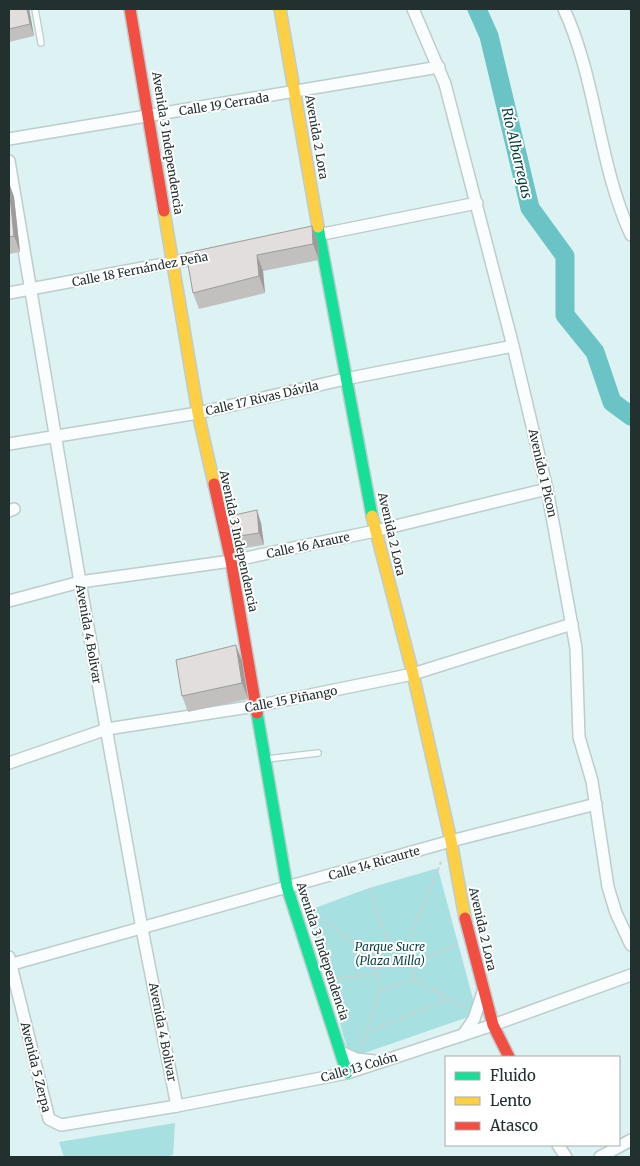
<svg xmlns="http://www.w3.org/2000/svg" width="640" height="1166" font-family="Merriweather,serif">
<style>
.green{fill:#a7e0e1}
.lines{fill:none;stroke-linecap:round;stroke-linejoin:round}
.river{stroke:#6ac4c5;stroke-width:19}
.lane-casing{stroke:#bdcccc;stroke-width:8}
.street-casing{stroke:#bdcccc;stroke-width:14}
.fast-casing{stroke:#bdcccc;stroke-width:14}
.slow-casing{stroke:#bdcccc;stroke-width:14}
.jam-casing{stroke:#bdcccc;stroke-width:14}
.path{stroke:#c9d1d1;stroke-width:2;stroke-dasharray:4 2.5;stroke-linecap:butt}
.lane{stroke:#fafdfd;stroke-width:5.5}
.street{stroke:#fafdfd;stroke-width:11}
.fast{stroke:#16e098;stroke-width:11}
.slow{stroke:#ffcf43;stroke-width:11}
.jam{stroke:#f24e42;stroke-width:11}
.wall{fill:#c2bfbf}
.shaded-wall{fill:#9e9b9b}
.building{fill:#e2dede;stroke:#9e9b9b}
.labels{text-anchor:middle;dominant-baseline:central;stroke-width:4;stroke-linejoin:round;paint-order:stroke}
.street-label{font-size:12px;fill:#223030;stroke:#fff}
.park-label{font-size:12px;font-style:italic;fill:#053d3e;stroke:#fff}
.water-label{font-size:14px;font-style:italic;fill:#003a3a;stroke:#fff}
</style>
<rect width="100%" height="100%" fill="#ddf2f2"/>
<g class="green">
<polygon points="435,869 438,869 477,1014 350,1058 307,911 369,888"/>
<polygon points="175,1123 173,1155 164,1157 64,1157 59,1142"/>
</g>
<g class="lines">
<polyline class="river" points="477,9 489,36 530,208 565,256 565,315 595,352 612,402 631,416"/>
<g class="lane-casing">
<g id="lane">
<polyline points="35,9 41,43"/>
<polyline points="267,759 318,753"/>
</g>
</g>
<g class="street-casing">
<g id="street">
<polyline points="413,9 445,84 513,346 547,489 576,648 579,737 592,781 608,887 616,913 631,945"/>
<path d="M564 9C597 81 598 163 631 235"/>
<polyline points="9,139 439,67"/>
<polyline points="9,161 80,582 142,929 177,1106"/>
<polyline points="313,236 477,203"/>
<polyline points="9,293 201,257"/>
<polyline points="9,444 198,413 345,379 513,346"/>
<polyline points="9,511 14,509"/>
<polyline points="9,601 80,582 231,561 375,531 547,489"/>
<polyline points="9,763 107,729 256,706 413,674 572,624"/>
<polyline points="9,957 49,1119 61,1125 177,1106 347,1073 493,1025 631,975"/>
<polyline points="9,965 451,841 596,804"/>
<polyline points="463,1035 474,1019 483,992"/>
<polyline points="341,1052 356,1059 375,1061"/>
<polyline points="558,1145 566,1157"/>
<polyline points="600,1157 631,1140"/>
</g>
</g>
<g class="fast-casing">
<g id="fast">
<polyline points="318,227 372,516"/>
<polyline points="257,713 287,887 347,1073"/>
</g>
</g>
<g class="slow-casing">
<g id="slow">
<polyline points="280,9 318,227"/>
<polyline points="164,211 198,413 214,484"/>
<polyline points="372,516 413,674 451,841 465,918"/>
</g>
</g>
<g class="jam-casing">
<g id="jam">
<polyline points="130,9 164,211"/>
<polyline points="214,484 231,561 257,713"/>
<polyline points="465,918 493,1025 509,1057"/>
</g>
</g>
<g class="path">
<polyline points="369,888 391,950"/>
<polyline points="309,912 374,954 380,990 415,980 408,943 374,954"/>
<polyline points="408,943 441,862"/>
<polyline points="411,965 457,944"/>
<polyline points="330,979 378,974"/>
<polyline points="415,980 467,1009"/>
<polyline points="369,1029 373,1029 449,999"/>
<polyline points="362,1044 380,990"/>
</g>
<use href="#lane" class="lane"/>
<use href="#street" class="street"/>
<use href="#fast" class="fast"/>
<use href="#slow" class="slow"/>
<use href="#jam" class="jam"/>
</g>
<g class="wall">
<polygon points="9,9 29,9 34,36 9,42"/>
<polygon points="9,183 14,197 20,252 9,254"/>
<polygon points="312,226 318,242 319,260 263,271 265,293 199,309 193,293 186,253"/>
<polygon points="261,523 264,545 238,549 233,537"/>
<polygon points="242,661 248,699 188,712 182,696"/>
</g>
<g class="shaded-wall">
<polygon points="27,9 29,9 34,36 30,24"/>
<polygon points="9,183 14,197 20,252 14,236"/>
<polygon points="312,226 318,242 319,260 313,244"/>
<polygon points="257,255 263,271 265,293 259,276"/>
<polygon points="257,510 261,523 264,545 259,533"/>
<polygon points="236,645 242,661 248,699 242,683"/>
</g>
<g class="building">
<polygon points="9,9 27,9 30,24 9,29"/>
<polygon points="9,186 14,236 9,237"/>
<polygon points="312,226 313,244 257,255 259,276 193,293 186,253"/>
<polygon points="257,510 259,533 233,537 230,516"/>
<polygon points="236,645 242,683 182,696 176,660"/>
</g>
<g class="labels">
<g class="street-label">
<text transform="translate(224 104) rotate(-9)">Calle 19 Cerrada</text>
<text transform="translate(317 137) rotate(80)">Avenida 2 Lora</text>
<text transform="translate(168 143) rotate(81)">Avenida 3 Independencia</text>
<text transform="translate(140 269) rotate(-11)">Calle 18 Fernández Peña</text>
<text transform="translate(262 398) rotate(-13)">Calle 17 Rivas Dávila</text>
<text transform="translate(543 473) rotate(77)">Avenido 1 Picon</text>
<text transform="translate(392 534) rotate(77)">Avenida 2 Lora</text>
<text transform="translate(239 541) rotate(78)">Avenida 3 Independencia</text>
<text transform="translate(308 545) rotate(-12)">Calle 16 Araure</text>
<text transform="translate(89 634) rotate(80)">Avenida 4 Bolivar</text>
<text transform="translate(291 699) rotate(-11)">Calle 15 Piñango</text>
<text transform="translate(374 863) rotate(-16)">Calle 14 Ricaurte</text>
<text transform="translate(483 929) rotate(77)">Avenida 2 Lora</text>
<text transform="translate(323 951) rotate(72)">Avenida 3 Independencia</text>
<text transform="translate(163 1032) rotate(79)">Avenida 4 Bolivar</text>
<text transform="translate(36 1067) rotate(76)">Avenida 5 Zerpa</text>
<text transform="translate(359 1067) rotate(-16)">Calle 13 Colón</text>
</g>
<g class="park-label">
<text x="390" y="946">Parque Sucre<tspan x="390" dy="14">(Plaza Milla)</tspan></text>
</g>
<g class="water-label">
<text transform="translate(517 153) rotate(77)">Río Albarregas</text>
</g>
</g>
<rect width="640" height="1166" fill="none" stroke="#223030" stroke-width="20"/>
<rect x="445" y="1056" width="175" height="90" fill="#ffffff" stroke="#a7acac"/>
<rect x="455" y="1072" width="25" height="8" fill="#16e098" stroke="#a7acac"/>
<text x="490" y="1081" font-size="15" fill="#223030">Fluido</text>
<rect x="455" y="1097" width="25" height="8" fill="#ffcf43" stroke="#a7acac"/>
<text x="490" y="1106" font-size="15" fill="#223030">Lento</text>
<rect x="455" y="1122" width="25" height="8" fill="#f24e42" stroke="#a7acac"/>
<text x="490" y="1131" font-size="15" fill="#223030">Atasco</text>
</svg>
